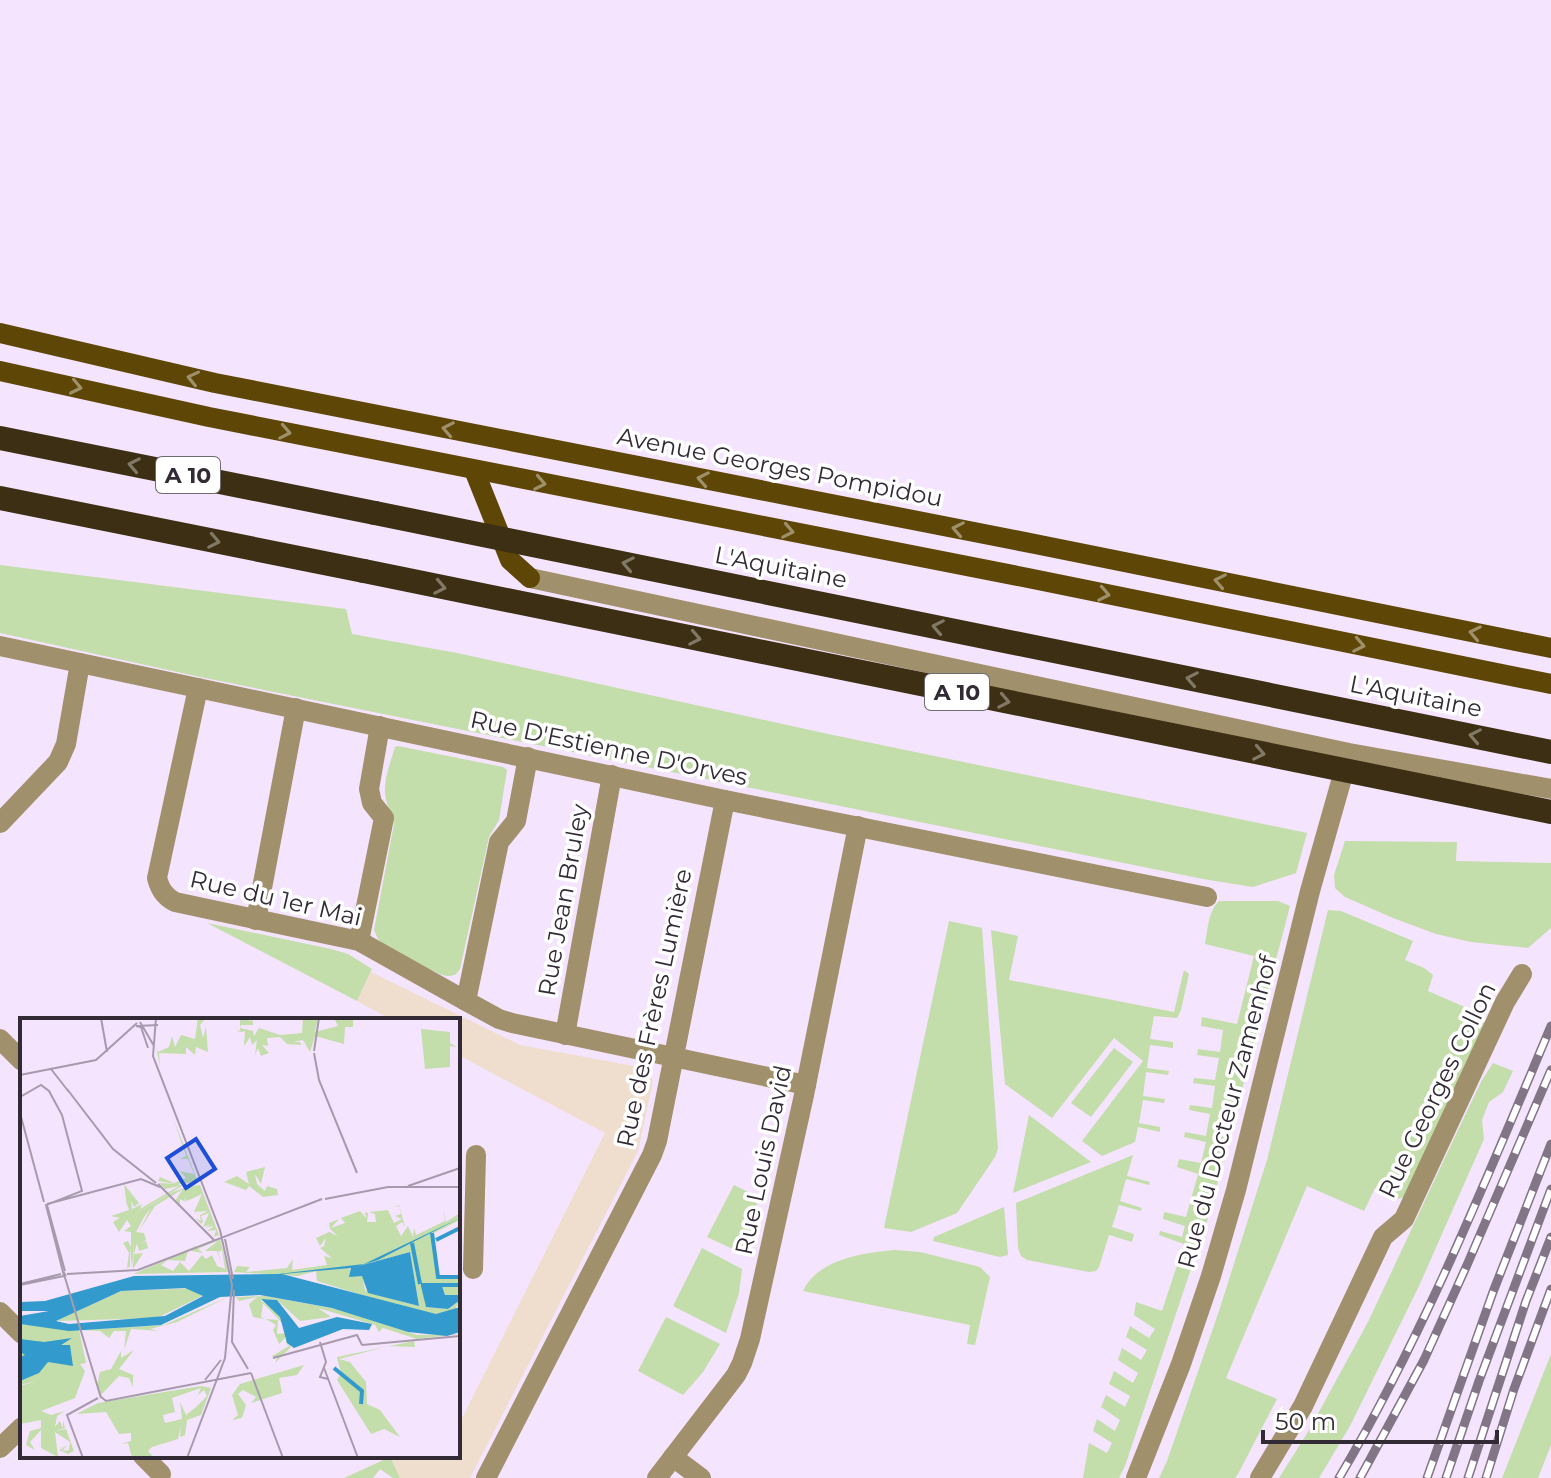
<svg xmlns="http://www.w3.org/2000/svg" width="1551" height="1478" font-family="Montserrat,sans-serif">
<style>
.industrial{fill:#efdecd}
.green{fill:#c3ddab}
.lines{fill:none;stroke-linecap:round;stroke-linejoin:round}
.minor{stroke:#a1906c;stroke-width:20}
.major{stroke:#5e4606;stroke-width:20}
.highway{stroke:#3d2f13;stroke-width:24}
.rail-casing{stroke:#817586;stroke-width:9}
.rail{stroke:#fff;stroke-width:6;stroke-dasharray:18;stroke-linecap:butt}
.highway-bridge{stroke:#3d2f13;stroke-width:24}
.oneway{stroke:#9e906a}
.oneway2{stroke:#817866}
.labels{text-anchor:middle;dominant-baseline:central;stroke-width:7;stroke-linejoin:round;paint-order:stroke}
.shield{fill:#fff;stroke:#706a72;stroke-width:2}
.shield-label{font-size:22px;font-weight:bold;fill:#322a35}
.street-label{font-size:24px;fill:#322a35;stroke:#fff}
.inset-river{fill:none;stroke:#329acc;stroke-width:4}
.inset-road{fill:none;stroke:#a79aad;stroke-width:2}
.view{fill:#1d4ed8;fill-opacity:0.15;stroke:#1d4ed8;stroke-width:4}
.inset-edge{fill:none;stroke:#322a35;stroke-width:4}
</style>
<rect width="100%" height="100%" fill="#f5e4fd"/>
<polygon class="industrial" points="371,972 520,1045 645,1068 653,1081 638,1151 470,1478 400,1478 390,1457 458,1456 458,1426 605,1133 458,1055 458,1020 392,1020 357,1001"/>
<g class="green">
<polygon points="0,565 346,609 352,634 457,653 833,735 1307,833 1296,873 1253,887 1203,879 200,677 0,633"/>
<path d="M398 746 503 767 507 770 499 820 489 837 460 969C456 974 457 975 449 976 438 977 396 950 383 944L378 939 374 930 394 824C392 814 385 803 385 792 384 778 391 761 395 747Z"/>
<polygon points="1345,841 1457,842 1456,861 1551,863 1551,928 1528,948 1471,942 1436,934 1393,918 1345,897 1335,888 1334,875"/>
<path d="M1219 901H1278L1290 906 1210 1212 1125 1466 1119 1478H1083L1089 1443 1107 1453 1112 1443 1093 1431 1097 1419 1115 1431 1120 1420 1101 1407 1106 1395 1125 1407 1130 1396 1109 1384 1114 1371 1133 1383 1138 1373 1118 1360 1122 1348 1141 1360 1147 1350 1126 1337 1130 1326 1149 1338 1155 1329 1134 1315 1136 1302 1162 1311 1184 1244 1159 1235 1160 1231 1182 1237 1185 1226 1163 1219 1164 1212 1186 1217 1198 1174 1177 1167 1179 1159 1201 1163 1206 1142 1184 1137 1185 1132 1206 1136 1210 1114 1189 1110 1190 1105 1212 1108 1215 1086 1193 1083 1194 1078 1215 1080 1219 1058 1197 1055 1198 1049 1220 1052 1223 1030 1201 1026 1202 1017 1237 1024 1254 956 1205 944C1208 930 1208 911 1219 901Z"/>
<polygon points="1328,910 1341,911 1413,941 1405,960 1424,968 1433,975 1428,991 1483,1015 1484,1024 1409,1196 1397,1199 1375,1188 1364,1211 1307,1186 1226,1378 1277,1399 1238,1474 1235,1478 1159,1478 1167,1461 1219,1311 1267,1160"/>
<polygon points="949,921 982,928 998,1149 995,1157 957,1213 911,1232 884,1228"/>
<polygon points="207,923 331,949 348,954 372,969 357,1001"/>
<polygon points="991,930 1018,936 1009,980 1174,1012 1184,970 1189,974 1181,1010 1177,1018 1154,1016 1150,1039 1173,1042 1173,1048 1150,1045 1147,1068 1169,1071 1168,1075 1146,1072 1143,1096 1165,1099 1164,1103 1143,1100 1139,1123 1160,1127 1160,1132 1138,1127 1135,1142 1102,1156 1082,1141 1143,1061 1114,1038 1052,1118 1005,1084"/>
<polygon points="1114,1048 1133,1062 1091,1117 1071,1103"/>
<polygon points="1493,1063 1513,1071 1503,1092 1489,1102 1482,1120 1484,1139 1419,1286 1350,1426 1319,1478 1279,1478 1308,1432 1368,1322 1458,1130 1482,1080"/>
<polygon points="1029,1115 1091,1162 1013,1193"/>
<polygon points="1133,1155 1127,1176 1150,1182 1149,1185 1126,1179 1120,1201 1142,1208 1141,1211 1119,1205 1112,1227 1134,1234 1132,1242 1109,1235 1099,1267 1096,1271 1089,1272 1027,1260 1021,1256 1018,1248 1016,1203"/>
<polygon points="734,1185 758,1197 746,1255 707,1237"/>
<polygon points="1004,1207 1008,1255 1000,1257 933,1241 934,1237"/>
<polygon points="702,1248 742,1269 739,1293 726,1333 673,1306"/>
<path d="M894 1250 920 1252 980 1267 990 1277 975 1345 967 1344 970 1325 803 1291C818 1259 863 1253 894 1250Z"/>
<polygon points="666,1317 720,1344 703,1372 683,1395 638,1371"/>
<polygon points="1551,1354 1551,1445 1538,1478 1502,1478"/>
<polygon points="390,1457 400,1478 393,1478 380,1469 373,1478 344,1478"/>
</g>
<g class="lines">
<g class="minor">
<polyline points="530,578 1349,753 1551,789"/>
<polyline points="0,646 725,800 1207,897"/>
<path d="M198 688 157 878C160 889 164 896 175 902L359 941 466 1001 499 1019 512 1023 806 1085"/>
<polyline points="0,823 58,762 66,744 80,663"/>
<polyline points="256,920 296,708"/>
<polyline points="359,941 384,818 372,803 369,789 380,726"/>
<polyline points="466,1001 499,842 516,821 528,757"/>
<polyline points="565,1035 612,775"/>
<polyline points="0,1039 22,1061"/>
<polyline points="473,1269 476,1155"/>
<polyline points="0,1312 22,1334"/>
<polyline points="0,1448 22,1427"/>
<polyline points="143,1456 161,1474"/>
<polyline points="673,1457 701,1478"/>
<polyline points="486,1478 652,1155 657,1141 725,800"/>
<polyline points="657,1478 736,1375 742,1363 750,1339 804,1095 858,826"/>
<polyline points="1136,1478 1181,1364 1211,1276 1236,1190 1310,891 1348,757"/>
<polyline points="1260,1478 1303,1406 1383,1237 1404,1219 1505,1002 1522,974"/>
</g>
<g class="major">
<polyline points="0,333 215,383 1035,544 1551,648"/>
<polyline points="0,371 209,417 1028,578 1551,684"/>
<polyline points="474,470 510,560 530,578"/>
</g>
<g class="highway">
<polyline points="0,438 375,513"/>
<polyline points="0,498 364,571"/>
</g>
<g class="rail-casing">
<g id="rail">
<path d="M1339 1478C1424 1334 1486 1180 1551 1026"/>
<polyline points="1360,1478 1424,1360 1467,1265 1551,1070"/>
<polyline points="1427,1478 1493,1292 1551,1144"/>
<polyline points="1446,1478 1479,1381 1551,1189"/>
<polyline points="1468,1478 1526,1301 1551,1237"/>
<polyline points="1486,1478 1514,1389 1551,1289"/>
</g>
</g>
<use href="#rail" class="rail"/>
<g class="highway-bridge">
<polyline points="375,513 1551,752"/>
<polyline points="364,571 1551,812"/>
</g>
</g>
<defs><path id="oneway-chevron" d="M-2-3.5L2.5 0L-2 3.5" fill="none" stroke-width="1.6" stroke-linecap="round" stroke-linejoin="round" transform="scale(2)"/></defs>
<g class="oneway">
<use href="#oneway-chevron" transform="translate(193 378) rotate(-167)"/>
<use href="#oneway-chevron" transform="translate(76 387) rotate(12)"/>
<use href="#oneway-chevron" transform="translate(448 429) rotate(-169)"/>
<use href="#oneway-chevron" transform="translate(285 432) rotate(11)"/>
<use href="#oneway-chevron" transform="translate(703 479) rotate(-169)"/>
<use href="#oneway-chevron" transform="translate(540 483) rotate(11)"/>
<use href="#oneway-chevron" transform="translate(958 529) rotate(-169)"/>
<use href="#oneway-chevron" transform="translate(788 531) rotate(11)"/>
<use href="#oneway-chevron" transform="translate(1220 581) rotate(-169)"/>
<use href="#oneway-chevron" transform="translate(1104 594) rotate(11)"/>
<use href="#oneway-chevron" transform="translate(1475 633) rotate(-169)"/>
<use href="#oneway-chevron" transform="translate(1359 645) rotate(11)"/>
</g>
<g class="oneway2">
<use href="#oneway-chevron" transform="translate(134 465) rotate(-169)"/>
<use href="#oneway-chevron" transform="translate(214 541) rotate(11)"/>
<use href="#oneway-chevron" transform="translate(628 564) rotate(-169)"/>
<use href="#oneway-chevron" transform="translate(440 587) rotate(11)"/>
<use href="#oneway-chevron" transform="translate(938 627) rotate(-169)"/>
<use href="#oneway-chevron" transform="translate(695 638) rotate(11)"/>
<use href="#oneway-chevron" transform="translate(1192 679) rotate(-169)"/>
<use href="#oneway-chevron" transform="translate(1004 701) rotate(11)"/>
<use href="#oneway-chevron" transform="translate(1475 736) rotate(-169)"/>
<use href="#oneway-chevron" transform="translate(1259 753) rotate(11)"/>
</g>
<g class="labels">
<g class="shield">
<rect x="156" y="457" width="64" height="36" rx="6"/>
<rect x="925" y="674" width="64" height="36" rx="6"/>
</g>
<g class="shield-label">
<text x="188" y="475">A 10</text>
<text x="957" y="692">A 10</text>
</g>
<g class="street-label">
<text transform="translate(780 467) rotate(11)">Avenue Georges Pompidou</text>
<text transform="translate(781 567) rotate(11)">L'Aquitaine</text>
<text transform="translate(1416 696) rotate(11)">L'Aquitaine</text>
<text transform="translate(609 748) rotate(12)">Rue D'Estienne D'Orves</text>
<text transform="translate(276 898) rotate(13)">Rue du 1er Mai</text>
<text transform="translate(563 900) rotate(-80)">Rue Jean Bruley</text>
<text transform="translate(654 1008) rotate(-78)">Rue des Frères Lumière</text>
<text transform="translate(1437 1090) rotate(-64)">Rue Georges Collon</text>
<text transform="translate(1227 1112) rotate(-75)">Rue du Docteur Zamenhof</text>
<text transform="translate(763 1160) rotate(-78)">Rue Louis David</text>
</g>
</g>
<g transform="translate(20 1018)">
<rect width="440" height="440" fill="#f5e4fd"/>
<path d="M178 0H186L180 7 183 20 186 9 188 34 176 29 175 37 166 29V36L139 35 140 49 136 28 138 34 149 29 152 18 155 29 161 17 175 21ZM283 0H298L295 14 318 8 314 0H339L333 2V9H325L324 26 295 18 290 34 283 22 273 24H280L281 27 267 26 260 19 247 20 248 28 242 27 249 35 241 38 238 30 235 37 237 22 232 27 230 19 224 28 225 13 222 14 216 13 222 12H220V1L233 3V7H221L220 10 233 13 234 18 239 10 260 17 282 15ZM401 11 430 14V25L437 29 430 28V49L405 51ZM153 100 178 164 158 166 162 168 99 206 153 174 166 169 180 167 199 217 194 219 196 212 187 213 194 208 185 210 192 206 183 209 189 195 181 198 183 203 181 206 176 200 181 203 180 197 188 193 174 194 182 176 167 183 164 179 166 184 160 181V187L155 183 163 171 135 188 119 213 131 190 124 199 116 214 124 215 126 222 120 226 126 223 128 230 119 233 117 225 114 236 123 235 113 251 114 221 112 251 110 230V249L107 250 109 235 103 225 108 223 111 229V214L104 213 111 208 107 202 99 214 93 204 100 200 91 198 109 192 101 169 107 187 104 166 119 185 114 189 111 183 112 191 122 186 120 191 159 168 145 171 139 165 156 166 138 163 140 159 154 165 166 160 160 153 174 156 168 141H160L166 138ZM245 149 241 166 235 156 237 166 245 173 247 168 257 171 258 177 243 179 229 168 226 172 204 164 217 158 229 166 226 154ZM379 187 385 209 382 204 376 208 381 218 388 208 393 219 394 210 396 217 425 203 423 191 426 204 440 195V202L414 215 419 259H440V277H425L422 268H402L406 289 428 291 440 282 434 293 420 297 374 287 297 263 296 253 278 258 214 254 217 248 230 249 226 254 267 250 273 241 272 252 307 247 304 238 312 240 300 230 304 228 306 220 300 228 296 220 309 214 318 218 310 211 309 205 319 201 311 210 325 205 321 200 340 193 346 200 345 194 348 195 347 204H356L355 196 349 194 368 192 374 205 382 201 375 198 381 196 379 188 373 189ZM390 234 399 288 354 276 345 272 342 255 328 251ZM200 220 208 254 113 256 168 233 165 243 148 242 141 247 153 253 160 244 169 253 182 237 186 241 192 237 197 248 205 251 202 232 198 234 202 248 197 233H185L199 222 178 231 183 235 171 233 175 229 158 235 176 228 178 230ZM177 270 188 275 137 300 36 303 101 273ZM210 278 157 304 130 311 139 313 111 311 104 332 106 313H94L89 320 80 313 61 312 144 307ZM245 278 322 292 397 317 440 316 397 321 363 310 359 314 355 307 298 290 311 299 280 303 257 282 241 281V283L254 291 259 296 264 305 268 313 267 325 271 329 255 345 258 338 253 339 252 338 269 328 266 325V319L259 326 253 312 256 307 246 301 258 302 257 316 267 315 265 308 243 285 241 299 245 301 233 299 229 286 237 279 219 283 216 279ZM0 306 59 312 66 345 60 346 65 353 55 380 21 393 31 397 45 393 37 398 35 409 40 403 43 410V402L45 410 35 413 46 411 54 433 48 436 39 432 46 429 39 430 47 428 42 433 49 432 50 424 35 414 38 439 21 430V412L10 424 15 432 6 427 10 413 21 410V402L0 406V368L17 363 0 367ZM394 323 395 329 369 328 319 341 330 344 346 364 347 386 360 392 380 419 364 411 351 416 317 362 321 355 317 339ZM114 332 99 351 113 357V369L109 360 99 358 81 377 77 368 80 354 91 351 101 333V340ZM284 347 277 357 259 360 262 375 231 385 236 379 223 372 218 376 226 387 222 400 212 402 218 397 212 377 220 366ZM181 368 191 370 181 397 167 402 165 417 160 419 161 407 158 421 132 429 128 433 134 440 112 439 108 425 101 426 111 423V415L99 416 86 394 56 396 78 385ZM181 370 178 377 184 372 187 378 176 389 166 397 160 384 162 401 145 405 143 397 155 394 152 380Z" fill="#c3ddab" fill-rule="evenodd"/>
<path d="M440 200 358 242 335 249 390 234 399 288 348 275 342 258 329 259 331 250 262 256 416 296 440 289V314L427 318 388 314 312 290 240 277 200 279 141 307 49 313 0 306V298L29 293H0V284L25 283 114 258 258 256 344 246ZM165 270 183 278 145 298 49 306 36 303 101 273ZM401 268H422L425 277H439L440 282 428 291 406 289ZM241 281 257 282 279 310 317 299 352 306 349 312 323 311 274 330 267 325 260 299ZM52 320 41 327H50L53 348 28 344 19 355 0 363V339L5 337 0 334V321L24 324Z" fill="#329acc" fill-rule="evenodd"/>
<path class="inset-river" d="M412 215 418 259H440M416 222 440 210M392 225 400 266M401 267H440M314 350 342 373 341 386"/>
<path class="inset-road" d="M81 0 87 34M136 0 133 38 200 212 212 267 205 340 167 440M120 4 134 28M128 30 121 9 116 8 138 7M294 33 299 0M294 35 299 62 337 155M31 51 49 74M0 57 76 42 117 5M47 71 93 131 136 165M0 79 21 67 29 73 42 97 62 173 26 187 44 258 0 267M0 95 24 184M138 166 194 222M388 168 440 150M305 181 368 169H440M27 186 121 161 140 169M27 187 45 253M205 221 213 261M47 256 118 252 302 181M46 258 43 253 81 380M0 266 41 256M214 272 212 324 228 351M300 324 306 344 300 359 308 361M342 327 440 318M253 340 337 317 342 327M304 350 338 440M231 355 263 440M185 362 201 342M80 378 86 383 231 355M63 440 47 397 78 380"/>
<path class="view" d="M176 121 195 151 166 170 147 140Z"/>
<rect width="440" height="440" class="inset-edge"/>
</g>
<path d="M1263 1430v12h234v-12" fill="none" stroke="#322a35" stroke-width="4"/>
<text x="1275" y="1430" font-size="24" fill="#322a35" stroke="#ffffff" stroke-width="6" paint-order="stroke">50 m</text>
</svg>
